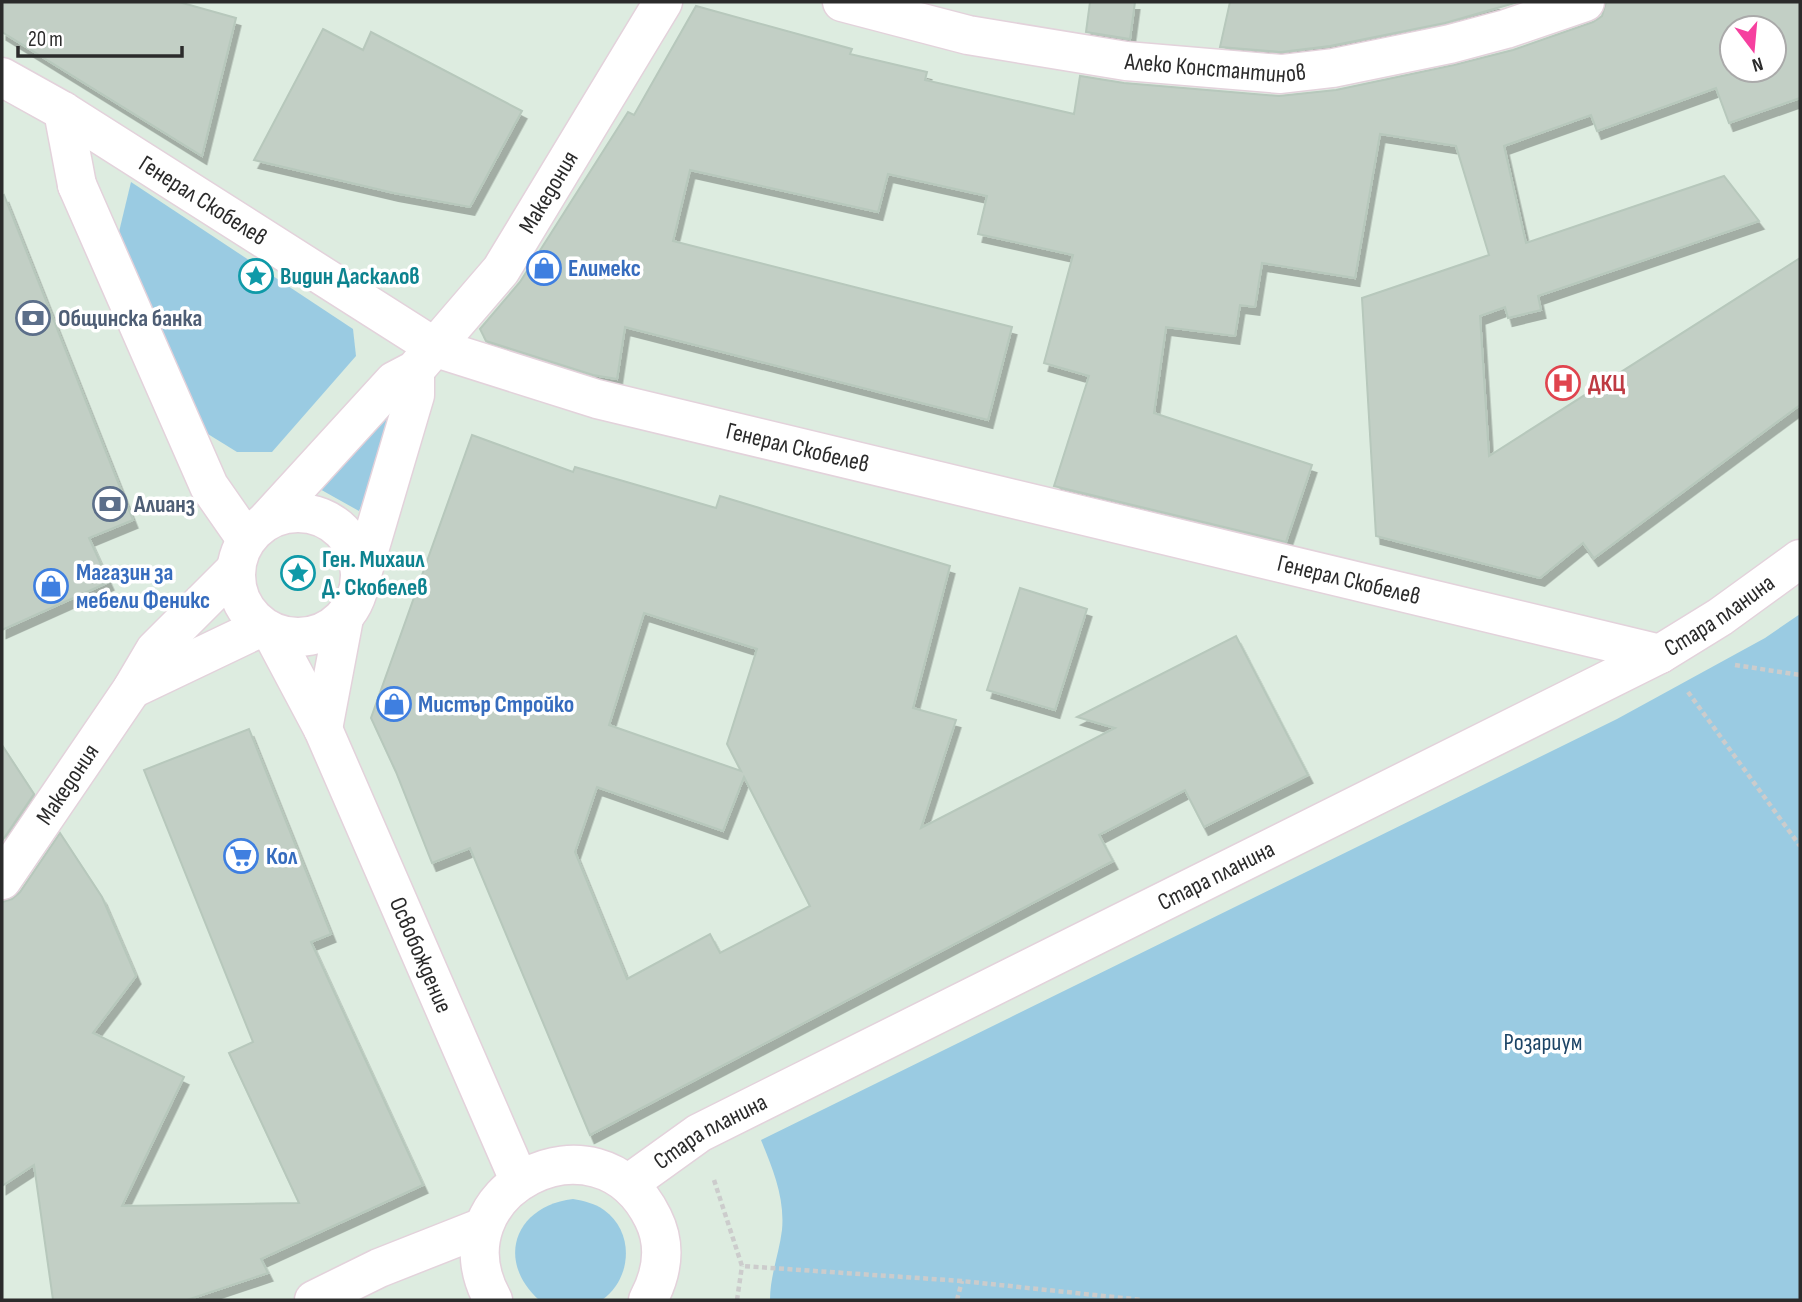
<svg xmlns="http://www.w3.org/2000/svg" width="1802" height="1302" font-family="'Sofia Sans Condensed',sans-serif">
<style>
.green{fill:#9acbe2}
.building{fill:#c2cfc5;stroke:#b7c8bc;stroke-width:2;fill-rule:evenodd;filter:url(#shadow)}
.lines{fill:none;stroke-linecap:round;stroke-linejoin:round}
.pedestrian-casing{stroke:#e3d2db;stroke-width:41}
.minor-casing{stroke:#e3d2db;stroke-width:41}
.tertiary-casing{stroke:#e3d2db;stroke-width:41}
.secondary-casing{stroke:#e3d2db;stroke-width:41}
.path{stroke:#ccc;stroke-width:4.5;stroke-dasharray:5 3.5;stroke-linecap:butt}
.pedestrian{stroke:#fff;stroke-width:38}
.minor{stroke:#fff;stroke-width:38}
.tertiary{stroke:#fff;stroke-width:38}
.secondary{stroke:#fff;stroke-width:38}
.labels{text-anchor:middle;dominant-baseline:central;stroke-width:7;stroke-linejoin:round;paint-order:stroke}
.street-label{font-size:24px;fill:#2b2b2b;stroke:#fff}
.shop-label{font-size:24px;font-weight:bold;fill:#366cbe;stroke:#fff;text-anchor:start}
.culture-label{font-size:24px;font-weight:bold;fill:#0d838f;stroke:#fff;text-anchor:start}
.service-label{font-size:24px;font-weight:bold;fill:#4e5e75;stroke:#fff;text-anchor:start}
.health-label{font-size:24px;font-weight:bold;fill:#be3a42;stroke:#fff;text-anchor:start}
.park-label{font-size:24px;fill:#1c4466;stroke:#fff}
</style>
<defs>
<filter id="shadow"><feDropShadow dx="4.5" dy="8" stdDeviation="0" flood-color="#0004"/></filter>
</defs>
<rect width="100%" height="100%" fill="#ddece0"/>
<g class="green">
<polygon points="131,182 353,329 356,356 272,452 237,452 203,431 118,236"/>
<polygon points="381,404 400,419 359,511 309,483"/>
<path d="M1800 614V1300H770C770 1276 779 1254 782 1230 785 1198 773 1169 761 1140L1617 719 1765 638Z"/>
<path d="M573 1199C584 1201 594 1203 604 1210 635 1232 632 1279 602 1300H539C495 1260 515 1206 573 1199Z"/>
</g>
<g class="building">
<polygon points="2,2 179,2 236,18 202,156 2,32"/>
<polygon points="1090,2 1135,2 1130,39 1086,32"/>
<polygon points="1230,2 1518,2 1445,23 1330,46 1281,52 1220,47"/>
<path d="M1606 2H1800V98L1729 123 1716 88 1597 131 1591 115 1504 146 1526 243 1724 176 1759 221 1538 296 1541 310 1508 318 1505 307 1480 316 1489 456 1800 258V405L1594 558 1583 543 1540 578 1376 536 1362 298 1489 255 1456 146 1380 134 1355 278 1262 263 1255 307 1240 305 1235 336 1166 327 1154 413 1312 465 1286 542 1054 486 1089 376 1044 363 1073 255 978 234 987 196 888 174 878 212 690 170 673 241 1012 327 988 420 625 327 617 379 593 375 486 341 480 329 520 282 628 112 634 115 696 6 852 49 850 54 927 72 925 80 1074 114 1080 76 1124 83 1279 96 1336 90 1454 65 1513 50 1593 22 1602 16ZM1732 28H1774V70H1732Z"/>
<polygon points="323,29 363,50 371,32 522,111 470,207 394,193 254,160"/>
<polygon points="4,195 133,520 89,538 109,582 2,630 2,196"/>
<path d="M472 435 573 472 575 467 716 508 720 496 950 566 913 708 956 720 921 828 1115 728 1077 717 1236 636 1308 775 1204 827 1185 790 1099 835 1113 861 590 1135 470 848 432 863 396 772 371 718ZM644 613 757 649 727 744 741 771 609 725ZM744 777 810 906 720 953 710 934 627 979 575 852 597 787 723 831Z"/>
<polygon points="1020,588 1087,609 1055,710 987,690"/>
<polygon points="249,729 331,934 311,942 423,1185 261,1259 268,1273 187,1300 53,1300 34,1165 2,1186 2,902 12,899 20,892 60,833 102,897 136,976 93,1033 184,1077 122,1206 299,1203 229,1053 253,1042 144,770"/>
<polygon points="2,745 34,794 2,841"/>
</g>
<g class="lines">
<g class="pedestrian-casing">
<g id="pedestrian">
<path id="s1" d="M2 77 63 111 436 348 597 399 1660 654"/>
<polyline points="63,111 77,185"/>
</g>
</g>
<g class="minor-casing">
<g id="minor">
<path id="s2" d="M842 2 968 35 1126 61 1281 74 1333 68 1450 44 1506 29 1585 2"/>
<polyline points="77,185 209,486 246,539"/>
<polyline points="132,689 262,627"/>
<path id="s3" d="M2 880 132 689 155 650 235 570"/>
</g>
</g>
<g class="tertiary-casing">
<g id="tertiary">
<path id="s4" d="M628 1184 699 1133 1660 654 1720 617 1800 559"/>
</g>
</g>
<g class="secondary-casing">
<g id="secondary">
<circle cx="298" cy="575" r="62"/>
<path id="s5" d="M265 522 394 381 415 370 501 270 663 2"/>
<polyline points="360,581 415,395 415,370"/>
<path id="s6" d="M272 633 323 729 519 1180"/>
<polyline points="323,729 344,618"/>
<polyline points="314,1300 379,1268 483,1227"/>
<path d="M493 1300C432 1191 598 1105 653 1218 667 1246 662 1274 648 1300"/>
</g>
</g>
<g class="path">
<polyline points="1735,665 1800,675"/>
<polyline points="1688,692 1800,846"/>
<polyline points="714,1180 742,1266 962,1281 1142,1300"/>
<polyline points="737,1300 742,1266"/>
<polyline points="957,1300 962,1281"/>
</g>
<use href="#pedestrian" class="pedestrian"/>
<use href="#minor" class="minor"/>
<use href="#tertiary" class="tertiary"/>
<use href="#secondary" class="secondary"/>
</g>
<defs>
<g id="shop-ring" transform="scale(1.75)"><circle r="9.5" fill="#fff" stroke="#3f7fe0" stroke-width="1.5"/><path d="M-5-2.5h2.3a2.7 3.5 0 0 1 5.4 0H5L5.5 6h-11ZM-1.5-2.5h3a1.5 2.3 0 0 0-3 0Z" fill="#3f7fe0"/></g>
<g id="sight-ring" transform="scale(1.75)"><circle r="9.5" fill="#fff" stroke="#0f9aa8" stroke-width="1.5"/><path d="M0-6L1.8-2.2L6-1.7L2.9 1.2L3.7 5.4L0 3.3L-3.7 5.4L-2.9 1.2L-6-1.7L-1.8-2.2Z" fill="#0f9aa8"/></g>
<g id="bank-ring" transform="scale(1.75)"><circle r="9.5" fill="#fff" stroke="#5c6f8a" stroke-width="1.5"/><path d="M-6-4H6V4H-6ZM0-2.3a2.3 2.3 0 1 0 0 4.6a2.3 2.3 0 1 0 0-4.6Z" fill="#5c6f8a"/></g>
<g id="hospital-ring" transform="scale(1.75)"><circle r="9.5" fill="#fff" stroke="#e0444e" stroke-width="1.5"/><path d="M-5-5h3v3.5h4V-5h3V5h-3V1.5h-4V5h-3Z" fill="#e0444e"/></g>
<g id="supermarket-ring" transform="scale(1.75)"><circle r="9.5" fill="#fff" stroke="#3f7fe0" stroke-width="1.5"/><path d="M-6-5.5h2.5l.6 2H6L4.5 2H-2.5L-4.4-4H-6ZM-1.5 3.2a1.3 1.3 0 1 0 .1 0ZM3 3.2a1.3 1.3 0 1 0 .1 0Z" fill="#3f7fe0"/></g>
</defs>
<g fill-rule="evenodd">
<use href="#shop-ring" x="544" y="268"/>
<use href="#sight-ring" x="256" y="276"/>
<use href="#bank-ring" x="33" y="318"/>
<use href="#hospital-ring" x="1563" y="383"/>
<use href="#bank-ring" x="110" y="504"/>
<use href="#sight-ring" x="298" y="573"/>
<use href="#shop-ring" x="51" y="586"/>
<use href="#shop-ring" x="394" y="704"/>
<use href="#supermarket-ring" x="241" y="856"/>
</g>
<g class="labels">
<g class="street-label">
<text stroke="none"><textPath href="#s2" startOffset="380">Алеко Константинов</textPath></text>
<text stroke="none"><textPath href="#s5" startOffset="438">Македония</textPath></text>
<text stroke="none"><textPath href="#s1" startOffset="236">Генерал Скобелев</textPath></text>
<text stroke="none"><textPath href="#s1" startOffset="887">Генерал Скобелев</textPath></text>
<text stroke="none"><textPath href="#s1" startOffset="1454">Генерал Скобелев</textPath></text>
<text stroke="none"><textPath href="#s4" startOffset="1232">Стара планина</textPath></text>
<text stroke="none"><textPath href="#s3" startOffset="116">Македония</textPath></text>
<text stroke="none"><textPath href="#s4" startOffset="665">Стара планина</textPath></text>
<text stroke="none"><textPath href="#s6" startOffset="355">Освобождение</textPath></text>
<text stroke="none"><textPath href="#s4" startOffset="98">Стара планина</textPath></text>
</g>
<g class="shop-label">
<text x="568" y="268">Елимекс</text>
<text x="76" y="572">Магазин за<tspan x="76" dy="28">мебели Феникс</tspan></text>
<text x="418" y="704">Мистър Стройко</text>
<text x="266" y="856">Кол</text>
</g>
<g class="culture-label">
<text x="280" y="276">Видин Даскалов</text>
<text x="322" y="559">Ген. Михаил<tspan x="322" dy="28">Д. Скобелев</tspan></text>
</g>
<g class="service-label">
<text x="58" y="318">Общинска банка</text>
<text x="134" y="504">Алианз</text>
</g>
<g class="health-label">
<text x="1588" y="383">ДКЦ</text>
</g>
<g class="park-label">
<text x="1543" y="1042">Розариум</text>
</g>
</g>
<rect width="1802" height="1302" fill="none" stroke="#2b2b2b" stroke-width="7"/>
<g transform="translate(1753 49) rotate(164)"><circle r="33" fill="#ffffff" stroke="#aaaaaa" stroke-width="2"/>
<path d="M0-5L12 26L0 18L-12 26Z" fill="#f6409f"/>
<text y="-10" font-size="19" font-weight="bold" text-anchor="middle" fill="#2b2b2b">N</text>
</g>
<path d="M18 46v10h164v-10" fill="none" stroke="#2b2b2b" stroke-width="3.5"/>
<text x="28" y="46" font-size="21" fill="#2b2b2b" stroke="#ffffff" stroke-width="5" paint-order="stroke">20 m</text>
</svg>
